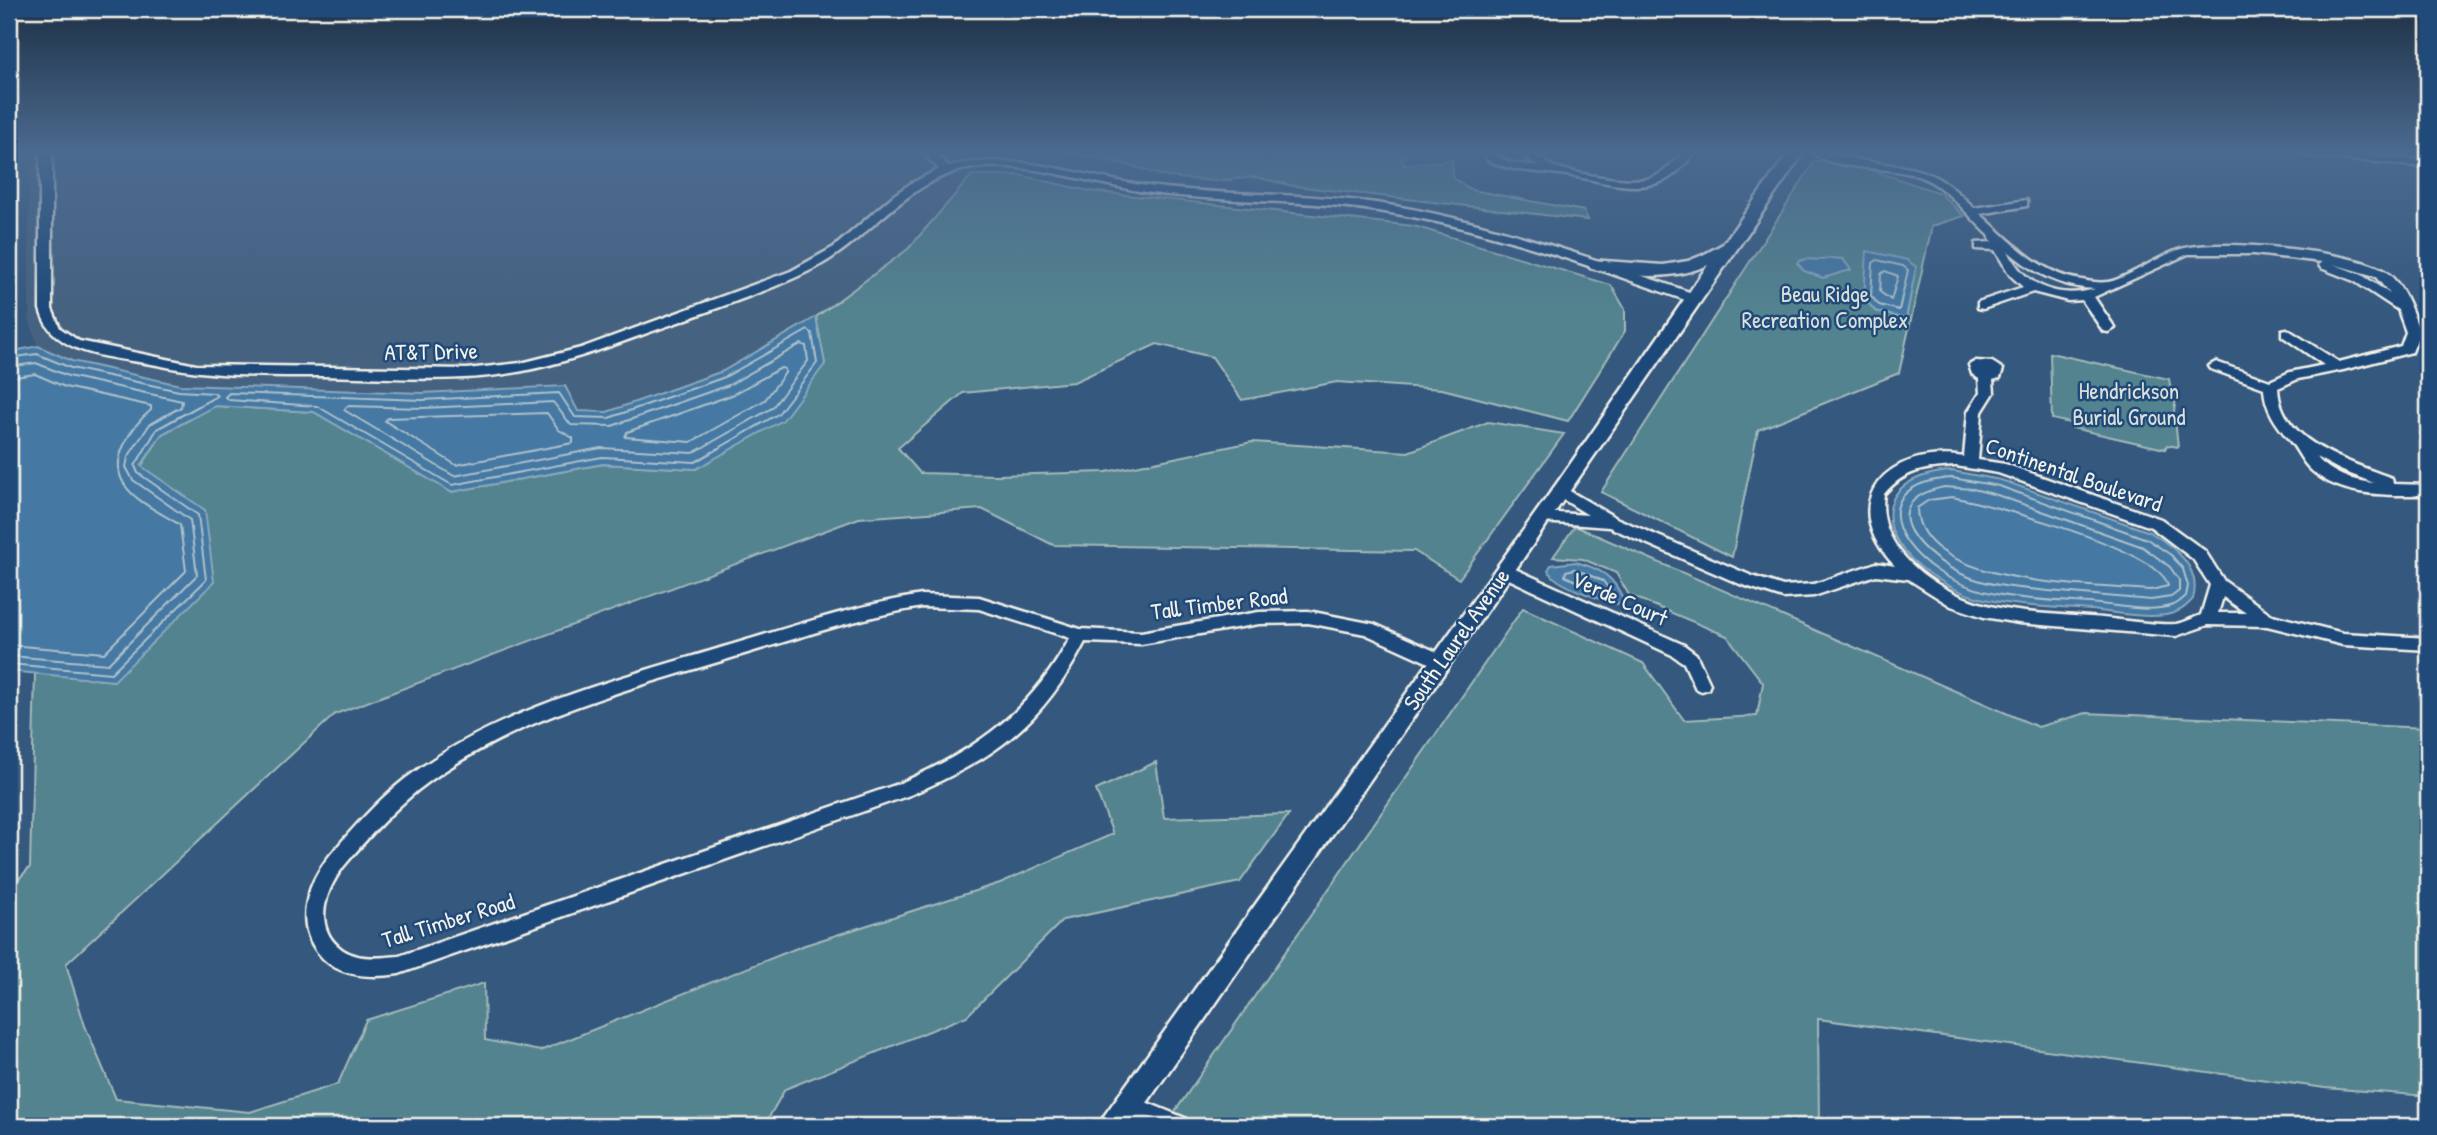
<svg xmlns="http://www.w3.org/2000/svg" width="2437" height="1135" font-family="'Patrick Hand',sans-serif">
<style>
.built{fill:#446281}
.green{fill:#53838e;stroke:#a4babb;stroke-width:2}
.water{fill:#4478a2;stroke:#8aa8be;stroke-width:2}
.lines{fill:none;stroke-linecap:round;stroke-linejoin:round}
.shore{stroke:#aec1cc;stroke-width:2}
.minor-casing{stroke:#f4f1e8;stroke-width:5}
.secondary-casing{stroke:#f4f1e8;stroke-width:5}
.minor{fill:#1f4a7a;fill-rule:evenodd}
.secondary{fill:#1f4a7a;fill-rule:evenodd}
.labels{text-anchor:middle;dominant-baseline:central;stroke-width:5;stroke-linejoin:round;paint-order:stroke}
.park-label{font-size:23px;fill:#dce0da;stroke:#1f4a7a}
.street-label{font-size:23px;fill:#f4f1e8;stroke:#1f4a7a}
</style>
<rect width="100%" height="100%" fill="#35587e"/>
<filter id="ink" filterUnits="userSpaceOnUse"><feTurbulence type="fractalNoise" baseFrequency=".0143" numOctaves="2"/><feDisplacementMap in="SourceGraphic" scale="14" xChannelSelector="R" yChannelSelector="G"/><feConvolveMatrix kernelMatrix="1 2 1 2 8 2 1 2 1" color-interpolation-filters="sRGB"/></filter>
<g filter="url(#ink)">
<polygon class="built" points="29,152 983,152 969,182 908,249 816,317 723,371 607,412 577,411 565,386 422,393 180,385 72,361 38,346 29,319"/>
<g class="green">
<polygon points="1060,152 1408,152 1401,158 1404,165 1452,160 1453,178 1472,190 1584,211 1588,220 1294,186 1255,177 1216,181 1167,177 1122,163"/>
<polygon points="1815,161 1833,161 1874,171 1940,193 1964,216 1932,226 1899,373 1758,430 1732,557 1601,492"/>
<polygon points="972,175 1019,175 1089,191 1414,226 1611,285 1625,309 1625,331 1568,421 1442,389 1337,382 1242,400 1212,357 1157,344 1074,382 963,393 898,448 920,473 996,475 1106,472 1252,442 1408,452 1488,422 1564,434 1459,579 1414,551 1053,545 982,509 859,518 335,714 66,964 85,1026 116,1099 250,1112 338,1084 366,1020 484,983 485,1040 540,1051 802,946 1000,883 1113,834 1096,790 1156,762 1164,818 1289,814 1240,882 1063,920 967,1016 785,1089 764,1126 9,1126 9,889 30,867 35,673 114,681 204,510 141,467 162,434 215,406 314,412 451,492 603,464 696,469 825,364 816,317 908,249"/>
<polygon points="2050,353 2169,379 2172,396 2176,399 2174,411 2178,447 2167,445 2165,449 2072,428 2070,423 2052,419"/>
<polygon points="1575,526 2038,727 2086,713 2428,728 2428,1096 2325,1088 1818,1019 1819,1126 1165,1126 1523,608 1643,663 1684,720 1757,716 1763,683 1727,636 1629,595 1616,573 1583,559 1553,557"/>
</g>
<g class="water">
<polygon points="1867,251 1907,260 1916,267 1906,319 1875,311 1864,298"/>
<path d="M1830 258 1843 259 1851 270 1823 278 1804 271 1797 263C1805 255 1818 263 1830 258Z"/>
<polygon points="816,317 825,364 783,420 696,469 603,464 451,492 314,412 215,406 162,434 141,466 205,510 214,582 114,681 9,671 9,352 38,346 72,361 180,385 422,393 565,386 578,411 607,412 723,371"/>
<path d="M1952 471 2001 480 2150 532C2174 547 2202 567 2193 599 2185 608 2178 613 2166 615 2142 618 2116 613 2092 610 2054 607 2013 607 1976 597 1961 593 1946 585 1933 576 1873 538 1871 476 1952 471Z"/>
<path d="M1576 562C1601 569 1614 576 1624 601L1617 604C1601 600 1554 585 1548 570L1551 565Z"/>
</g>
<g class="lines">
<g class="shore">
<polygon points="1877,260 1903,266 1908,270 1899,310 1879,305 1871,296 1873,263"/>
<polygon points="1885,271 1898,276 1891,300 1880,292 1881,274"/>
<polygon points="808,330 812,333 817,363 778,414 695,462 602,457 452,485 317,406 229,400 225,397 229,393 422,400 559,393 575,417 609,418 725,377"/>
<polygon points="801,344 806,346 808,361 772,408 693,453 601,448 454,476 344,410 347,406 423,408 553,402 571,425 612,426 729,385"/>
<polyline points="9,358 37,354 71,368 179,391 214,393 217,396 157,429 135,466 138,473 198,515 206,580 111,673 9,664"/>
<polyline points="9,367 36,363 68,376 182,401 181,407 150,424 128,457 126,467 133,480 190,520 197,575 108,664 9,656"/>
<polygon points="781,368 785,369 785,373 765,400 691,442 625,437 627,432 732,395"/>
<path d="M9 378 35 374 65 387 151 406V410C140 419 130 432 124 445 103 489 149 505 180 525L186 571 104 653 9 645"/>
<polygon points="547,413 559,430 573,438 573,443 456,465 385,421 388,418"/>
<path d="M1952 478 1999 486 2147 539 2171 555 2183 569 2188 586 2186 596C2182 599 2178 604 2173 605 2151 613 2123 606 2099 604 2047 599 1985 602 1939 572 1887 538 1874 483 1952 478Z"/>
<path d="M1944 487 1973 489 1997 495 2143 547 2170 567 2179 580V591L2171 597 2151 600C2117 597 2083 594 2049 591 2022 588 1995 587 1969 577 1927 561 1866 504 1944 487Z"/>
<path d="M1952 497C1988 504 2163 550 2168 586L2151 590C2095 585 1918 587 1917 508L1929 500Z"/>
<polygon points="1575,569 1603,581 1612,593 1605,594 1565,576 1566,571"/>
</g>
<g class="minor-casing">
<g id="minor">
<path d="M40 152H52V309L60 328 79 341 196 365 467 369 521 363 581 348 791 271 834 247 894 195 910 184 939 169 922 152H935L948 166C1020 151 1078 176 1148 186 1223 196 1300 192 1376 203 1486 219 1592 259 1698 295L1699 298 1698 301H1688C1587 265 1485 227 1378 211 1303 199 1227 203 1152 193 1094 185 1038 163 980 167 909 173 871 241 811 270 767 292 719 307 673 324 623 341 575 361 523 371 458 384 388 377 322 376 266 376 212 377 157 365 115 357 52 357 40 309Z"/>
<path d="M1485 152H1497V156L1511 163 1538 166 1519 152C1539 152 1542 163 1558 168 1580 174 1634 185 1654 177 1666 172 1674 161 1683 152H1695C1685 164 1673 179 1658 183 1622 193 1586 175 1550 173 1528 171 1508 170 1487 160Z"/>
<path d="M1811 152C1827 152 1840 156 1855 159 1912 170 1930 162 1974 208L2027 200V206L1980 214C2010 240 2041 275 2082 280 2090 282 2100 283 2108 282 2122 281 2161 255 2181 249 2217 238 2356 251 2386 272 2404 285 2412 312 2420 332L2412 352 2343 370 2298 379 2278 388C2280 443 2350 462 2392 478L2393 484 2428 485V495C2389 495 2339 498 2309 468 2301 460 2297 449 2290 441 2277 425 2265 410 2264 388L2211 369 2209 366 2216 362 2270 381 2290 372 2324 365 2282 336V330L2287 329 2339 362 2401 346 2406 332 2398 310 2354 281 2321 268 2319 265 2322 262 2254 254H2188L2094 297 2115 328 2108 332 2103 331 2082 300 2068 301 2033 292 1983 309 1978 308V302L2023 287 2010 275 1995 250 1976 249V243L1992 242 1989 235C1967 215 1946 185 1918 176 1886 165 1838 172 1811 152ZM2008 251C2033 273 2061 287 2095 289 2058 300 2024 286 2008 251ZM2333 264 2375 276 2390 294 2362 275ZM2316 457 2340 470 2374 483C2352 481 2332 474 2316 457Z"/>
<polygon points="2297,152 2339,152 2428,161 2428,167 2303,155"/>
<path d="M1976 361 1992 362 2003 369 2000 378 1993 380 1994 393 1982 412 1978 460 2005 464 2161 519 2205 551 2224 581 2272 615 2343 633 2428 638V650L2343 645 2267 626 2208 625 2176 636 2019 623 1984 617 1951 606 1908 579 1876 575 1814 596 1783 598 1740 584 1609 527 1542 522 1534 517 1542 512 1588 515 1556 495 1554 491 1561 486 1616 518 1752 576 1783 586 1814 584 1876 563 1895 566C1833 501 1889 445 1964 457L1968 412 1980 393 1979 379 1972 374 1969 365ZM1956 466 1998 473 2151 527 2193 559 2210 585 2201 615C2193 618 2184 623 2176 624 2155 626 2112 618 2090 617 2055 614 2017 614 1983 604 1936 591 1875 550 1884 494 1905 469 1925 468 1956 466ZM2223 597 2246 613H2218Z"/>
<polygon points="1504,564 1684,645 1696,654 1710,684 1708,689 1702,691 1696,689 1684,663 1672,655 1498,574 1496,570 1498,566"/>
<path d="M922 595 979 597 1080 629 1141 632 1259 612 1308 611 1374 624 1446 656 1448 661 1446 666 1440 668 1365 634 1308 623 1259 624 1141 644 1085 642C1042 725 995 758 910 795L399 974C372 978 339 978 320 955 293 924 307 883 331 854 354 827 377 801 405 779 498 708 618 679 727 646 792 627 855 605 922 595ZM922 607 979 609 1070 638C1030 713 975 751 898 784L399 956C379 958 354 961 338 946 313 924 326 889 344 866 367 838 390 813 418 790 506 721 622 691 728 659 792 640 855 618 922 607Z"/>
<polygon points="1128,1095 1185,1118 1188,1126 1151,1126 1120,1114 1117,1106 1120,1098"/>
</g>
</g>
<g class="secondary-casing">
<path id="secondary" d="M1789 152H1804L1131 1126H1100L1104 1116 1560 479 1708 265C1672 281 1628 277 1590 268L1588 264 1590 260 1663 265 1688 261 1703 255 1723 244Z"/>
</g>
<use href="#minor" class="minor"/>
<use href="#secondary" class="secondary"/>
</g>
</g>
<linearGradient id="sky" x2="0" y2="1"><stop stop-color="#1d3045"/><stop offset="0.49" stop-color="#4b6a8f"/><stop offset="1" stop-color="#4b6a8f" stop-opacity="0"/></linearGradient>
<rect width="2437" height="311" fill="url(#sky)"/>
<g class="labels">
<g class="park-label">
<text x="1825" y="293">Beau Ridge<tspan x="1825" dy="26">Recreation Complex</tspan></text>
<text x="2129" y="390">Hendrickson<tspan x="2129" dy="26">Burial Ground</tspan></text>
</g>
<g class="street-label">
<text transform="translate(431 351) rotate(-1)">AT&amp;T Drive</text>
<text transform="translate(2074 474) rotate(19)">Continental Boulevard</text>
<text transform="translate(1620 598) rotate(24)">Verde Court</text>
<text transform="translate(1219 603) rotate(-7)">Tall Timber Road</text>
<text transform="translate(1456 639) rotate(-55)">South Laurel Avenue</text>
<text transform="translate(448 920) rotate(-17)">Tall Timber Road</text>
</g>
</g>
<rect width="2437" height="1135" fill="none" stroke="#1f4a7a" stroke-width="35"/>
<rect x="18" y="18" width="2402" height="1100" fill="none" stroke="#f4f1e8" stroke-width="2.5" filter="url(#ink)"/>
</svg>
